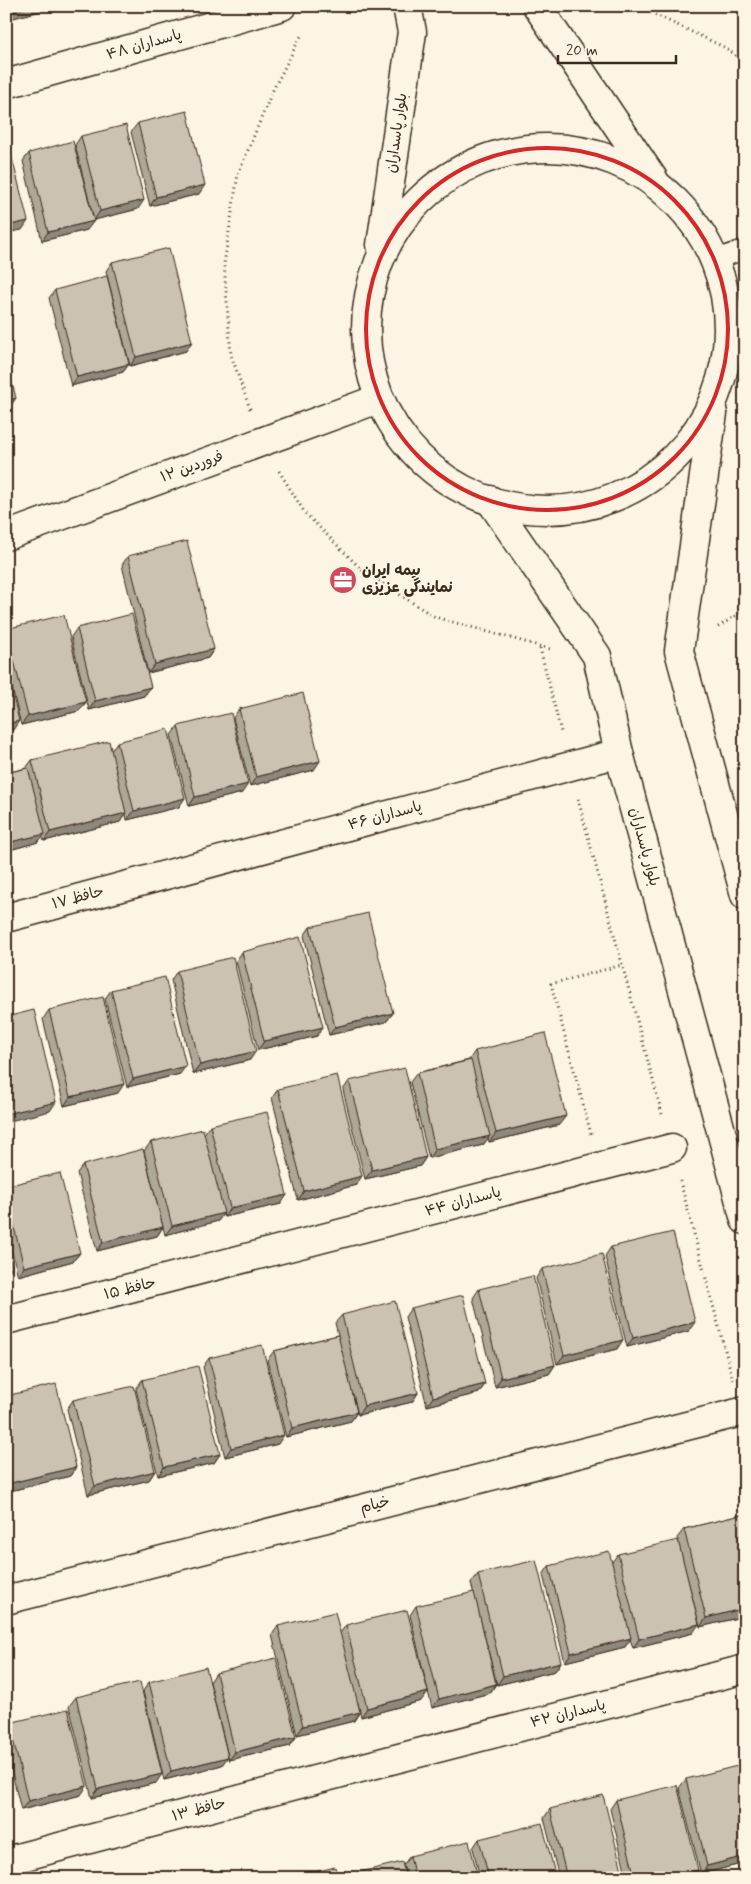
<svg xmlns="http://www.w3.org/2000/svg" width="751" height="1884" font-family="Mynerve,'Playpen Sans Arabic',sans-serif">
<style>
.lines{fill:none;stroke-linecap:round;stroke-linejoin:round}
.lane-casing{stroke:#3b2a1e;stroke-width:22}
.street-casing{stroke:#3b2a1e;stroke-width:31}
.secondary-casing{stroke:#3b2a1e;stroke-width:31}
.primary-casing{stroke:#3b2a1e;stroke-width:31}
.path{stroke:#3b2a1e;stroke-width:3;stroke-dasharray:1 4;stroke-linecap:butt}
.lane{stroke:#fcf5e5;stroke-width:19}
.street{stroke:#fcf5e5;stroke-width:28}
.secondary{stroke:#fcf5e5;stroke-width:28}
.primary{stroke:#fcf5e5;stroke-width:28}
.wall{fill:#afa79a;stroke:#3b2a1e}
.shaded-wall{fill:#8f887d;stroke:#3b2a1e}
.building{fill:#ccc2b3;stroke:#3b2a1e}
.marked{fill:none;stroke:#d62828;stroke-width:4;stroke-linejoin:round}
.labels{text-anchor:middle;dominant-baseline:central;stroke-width:4;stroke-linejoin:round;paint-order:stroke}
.street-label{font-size:15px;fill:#3b2a1e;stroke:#fcf5e5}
.poi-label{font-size:15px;font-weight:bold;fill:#3b2a1e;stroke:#fcf5e5;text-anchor:start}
</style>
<rect width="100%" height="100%" fill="#fcf5e5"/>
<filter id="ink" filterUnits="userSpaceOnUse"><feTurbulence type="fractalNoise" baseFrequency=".02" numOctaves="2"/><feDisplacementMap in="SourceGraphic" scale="10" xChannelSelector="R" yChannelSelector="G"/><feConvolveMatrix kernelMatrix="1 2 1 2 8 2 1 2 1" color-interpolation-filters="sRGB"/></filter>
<g filter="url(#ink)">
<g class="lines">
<g class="lane-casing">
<polyline id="lane" points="715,260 745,249"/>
</g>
<g class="street-casing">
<g id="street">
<polyline points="6,84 282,6"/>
<polyline points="6,918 619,753"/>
<polyline points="6,1320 672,1148"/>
<polyline points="6,1861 391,1760 745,1669"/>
</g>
</g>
<g class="secondary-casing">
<g id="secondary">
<polyline points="6,536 378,399"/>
<polyline points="6,1600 745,1411"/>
</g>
</g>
<g class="primary-casing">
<g id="primary">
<polyline points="537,6 654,180"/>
<circle cx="547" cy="329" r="181"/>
<polyline points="381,245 412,32 407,6"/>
<polyline points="713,413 679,651 745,895"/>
<polyline points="490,500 597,656 619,753 745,1220"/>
</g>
</g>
<g class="path">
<polyline points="637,6 726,48 745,64"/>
<polyline points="250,409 231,355 224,264 238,174 273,90 301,36"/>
<polyline points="279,471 305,513 364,572 435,617 550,649"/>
<polyline points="718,627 745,610"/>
<polyline points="540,648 561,732"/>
<polyline points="578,799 662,1114"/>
<polyline points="591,1134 551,984 622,965"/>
<polyline points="680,1181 733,1380"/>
</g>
<use href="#lane" class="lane"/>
<use href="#street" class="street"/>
<use href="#secondary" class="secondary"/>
<use href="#primary" class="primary"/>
</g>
<g class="wall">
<polygon points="138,123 199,194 150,206 131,132"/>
<polygon points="81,136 138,209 94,220 75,145"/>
<polygon points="29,153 87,230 42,241 23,161"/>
<polygon points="112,262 186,351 130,366 106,271"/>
<polygon points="55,290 129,364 123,372 71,386 49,298"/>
<polygon points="128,556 214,649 208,658 148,673 122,565"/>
<polygon points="77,628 151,687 144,696 89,710 71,637"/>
<polygon points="6,629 86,702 79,711 21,725 6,663"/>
<polygon points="239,709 314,770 250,786 233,718"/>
<polygon points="178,726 242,793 189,806 171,735"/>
<polygon points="117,742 179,807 127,820 126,814 120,822 44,841 42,836 38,842 6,851 6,773 26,768 32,760 111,751"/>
<polygon points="310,927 393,1013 386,1022 329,1035 304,936"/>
<polygon points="242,952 317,1036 258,1050 236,961"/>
<polygon points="177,971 250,1060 193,1074 171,980"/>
<polygon points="111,990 180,1074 127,1087 105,999"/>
<polygon points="49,1010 118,1093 64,1106 43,1019"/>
<polygon points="475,1051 559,1125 489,1142 488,1138 483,1145 429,1158 410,1082 417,1073 469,1060"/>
<polygon points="349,1081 426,1157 420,1166 365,1179 343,1090"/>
<polygon points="278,1089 356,1185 298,1200 272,1098"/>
<polygon points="210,1125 281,1204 224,1217 223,1214 218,1221 165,1235 144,1151 151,1142 204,1134"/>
<polygon points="83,1165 163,1227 157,1236 97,1251 77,1173"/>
<polygon points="6,1186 80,1253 73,1261 18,1276 6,1229"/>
<polygon points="611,1247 689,1331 627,1347 605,1256"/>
<polygon points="542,1269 617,1349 557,1364 536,1278"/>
<polygon points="479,1289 555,1365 549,1374 495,1387 473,1298"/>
<polygon points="411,1308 485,1384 479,1393 427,1406 405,1317"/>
<polygon points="342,1315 418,1393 412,1402 358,1415 353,1394 357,1412 351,1421 286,1437 267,1360 274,1351 338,1335 335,1323"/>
<polygon points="209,1358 278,1444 225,1457 203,1367"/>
<polygon points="142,1380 220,1454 214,1463 158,1476 136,1389"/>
<polygon points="6,1396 76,1467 70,1476 6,1492"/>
<polygon points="73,1400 155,1471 149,1480 88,1495 67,1409"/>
<polygon points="745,1514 745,1616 700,1627 677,1538 684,1529"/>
<polygon points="618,1554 693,1633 633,1648 630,1639 625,1647 565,1662 543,1575 549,1566 612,1562"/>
<polygon points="478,1574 561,1662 555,1671 497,1685 471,1583"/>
<polygon points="416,1606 496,1684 490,1693 432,1708 410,1615"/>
<polygon points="346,1625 421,1701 361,1717 358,1703 354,1721 297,1735 272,1635 278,1626 340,1633"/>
<polygon points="216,1673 296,1737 290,1746 229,1760 210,1682"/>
<polygon points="149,1682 222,1765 164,1780 143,1691"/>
<polygon points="76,1697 156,1783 92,1798 69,1706"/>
<polygon points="9,1723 81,1795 21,1810 6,1748 6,1727"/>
<polygon points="686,1779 745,1863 701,1874 679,1788"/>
<polygon points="616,1800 698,1870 693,1878 627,1878 610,1809"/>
<polygon points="550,1809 624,1878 559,1878 544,1818"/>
<polygon points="479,1839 556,1878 480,1878 473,1848"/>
<polygon points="410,1856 478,1878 407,1878 403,1865"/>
</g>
<g class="shaded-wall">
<polygon points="32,6 45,6 41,11 6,20 6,13"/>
<polygon points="205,185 199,194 150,206 156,197"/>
<polygon points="144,200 138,209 94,220 100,211"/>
<polygon points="28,221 22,230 6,233 6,226"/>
<polygon points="94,221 87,230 42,241 48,232"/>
<polygon points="192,342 186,351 130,366 136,357"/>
<polygon points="129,364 123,372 71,386 77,377"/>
<polygon points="16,398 10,407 6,408 6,401"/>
<polygon points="214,649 208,658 148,673 155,664"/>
<polygon points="151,687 144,696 89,710 95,701"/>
<polygon points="86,702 79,711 21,725 28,716"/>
<polygon points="19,721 13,730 6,732 6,724"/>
<polygon points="320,761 314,770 250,786 256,777"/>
<polygon points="248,784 242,793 189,806 195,797"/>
<polygon points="185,798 179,807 127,820 134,811"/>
<polygon points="126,813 120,822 44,841 50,832"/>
<polygon points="45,834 38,842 6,851 6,843"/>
<polygon points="393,1013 386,1022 329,1035 335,1027"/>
<polygon points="323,1027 317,1036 258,1050 264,1041"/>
<polygon points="256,1051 250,1060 193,1074 200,1065"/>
<polygon points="186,1066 180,1074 127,1087 133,1079"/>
<polygon points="124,1084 118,1093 64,1106 70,1097"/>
<polygon points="56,1102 50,1111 6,1122 6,1114"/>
<polygon points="566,1116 559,1125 489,1142 496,1133"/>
<polygon points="490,1136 483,1145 429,1158 435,1149"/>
<polygon points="426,1157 420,1166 365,1179 372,1170"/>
<polygon points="362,1176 356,1185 298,1200 304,1191"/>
<polygon points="287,1195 281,1204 224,1217 230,1208"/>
<polygon points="224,1213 218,1221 165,1235 172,1226"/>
<polygon points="163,1227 157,1236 97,1251 103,1242"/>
<polygon points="80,1253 73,1261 18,1276 24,1267"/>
<polygon points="12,1268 6,1276 6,1270"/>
<polygon points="695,1322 689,1331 627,1347 633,1338"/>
<polygon points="623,1340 617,1349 557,1364 564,1355"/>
<polygon points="555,1365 549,1374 495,1387 501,1378"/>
<polygon points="485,1384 479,1393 427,1406 433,1397"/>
<polygon points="418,1393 412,1402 358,1415 364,1406"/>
<polygon points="357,1412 351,1421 286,1437 292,1428"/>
<polygon points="284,1435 278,1444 225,1457 231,1448"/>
<polygon points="220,1454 214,1463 158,1476 164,1467"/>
<polygon points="76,1467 70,1476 6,1492 6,1490 11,1483"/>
<polygon points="155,1471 149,1480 88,1495 95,1486"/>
<polygon points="10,1509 6,1515 6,1510"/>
<polygon points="745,1608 745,1616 700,1627 706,1618"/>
<polygon points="699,1624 693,1633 633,1648 639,1639"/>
<polygon points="631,1638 625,1647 565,1662 571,1653"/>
<polygon points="561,1662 555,1671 497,1685 503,1676"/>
<polygon points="496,1684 490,1693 432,1708 439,1699"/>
<polygon points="428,1692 421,1701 361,1717 367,1708"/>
<polygon points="360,1712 354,1721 297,1735 303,1726"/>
<polygon points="296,1737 290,1746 229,1760 235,1752"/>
<polygon points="228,1757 222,1765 164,1780 171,1771"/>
<polygon points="162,1774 156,1783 92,1798 98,1789"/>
<polygon points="87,1786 81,1795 21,1810 28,1801"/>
<polygon points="745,1856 745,1863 701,1874 707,1866"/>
<polygon points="698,1870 693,1878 667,1878"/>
</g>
<g class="building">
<polygon points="6,6 32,6 6,13"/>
<polygon points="187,111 205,185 156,197 138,123"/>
<polygon points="126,125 144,200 100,211 81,136"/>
<polygon points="73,141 94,221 48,232 29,153"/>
<polygon points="6,142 8,142 28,221 6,226"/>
<polygon points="169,248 192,342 136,357 112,262"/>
<polygon points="107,276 129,364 77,377 55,290"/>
<polygon points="6,359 16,398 6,401"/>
<polygon points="187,541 214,649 155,664 128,556"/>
<polygon points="132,614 151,687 95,701 77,628"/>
<polygon points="64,615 86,702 28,716 6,629"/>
<polygon points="6,669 19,721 6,724"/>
<polygon points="303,693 320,761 256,777 239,709"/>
<polygon points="231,713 248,784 195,797 178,726"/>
<polygon points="168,729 185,798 134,811 117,742"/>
<polygon points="109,741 126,813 50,832 32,760"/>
<polygon points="28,768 45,834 6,843 6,773"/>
<polygon points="368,913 393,1013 335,1027 310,927"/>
<polygon points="300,937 323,1027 264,1041 242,952"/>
<polygon points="233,957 256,1051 200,1065 177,971"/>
<polygon points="165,977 186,1066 133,1079 111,990"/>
<polygon points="103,997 124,1084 70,1097 49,1010"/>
<polygon points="34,1010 56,1102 6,1114 6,1017"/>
<polygon points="545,1033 566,1116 496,1133 475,1051"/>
<polygon points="471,1060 490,1136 435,1149 417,1073"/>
<polygon points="405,1068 426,1157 372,1170 349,1081"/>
<polygon points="337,1075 362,1176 304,1191 278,1089"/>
<polygon points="267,1112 287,1195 230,1208 210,1125"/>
<polygon points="203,1129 224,1213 172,1226 151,1142"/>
<polygon points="143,1149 163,1227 103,1242 83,1165"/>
<polygon points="60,1173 80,1253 24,1267 6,1195 6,1186"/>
<polygon points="673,1232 695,1322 633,1338 611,1247"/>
<polygon points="6,1245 12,1268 6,1270"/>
<polygon points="602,1254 623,1340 564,1355 542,1269"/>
<polygon points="533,1276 555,1365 501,1378 479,1289"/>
<polygon points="463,1295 485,1384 433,1397 411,1308"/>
<polygon points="395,1301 418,1393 364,1406 342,1315"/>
<polygon points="338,1335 357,1412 292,1428 274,1351"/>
<polygon points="262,1345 284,1435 231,1448 209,1358"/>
<polygon points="198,1366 220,1454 164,1467 142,1380"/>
<polygon points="56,1384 76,1467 11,1483 6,1465 6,1396"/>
<polygon points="134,1386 155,1471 95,1486 73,1400"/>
<polygon points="6,1493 10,1509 6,1510"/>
<polygon points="745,1514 745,1608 706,1618 684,1529"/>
<polygon points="678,1540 699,1624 639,1639 618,1554"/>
<polygon points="609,1551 631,1638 571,1653 549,1566"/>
<polygon points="536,1560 561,1662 503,1676 478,1574"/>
<polygon points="474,1592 496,1684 439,1699 416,1606"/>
<polygon points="407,1610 428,1692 367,1708 346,1625"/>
<polygon points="335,1612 360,1712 303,1726 278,1626"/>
<polygon points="276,1658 296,1737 235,1752 216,1673"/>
<polygon points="206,1667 228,1757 171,1771 149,1682"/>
<polygon points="140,1682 162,1774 98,1789 76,1697"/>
<polygon points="68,1709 87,1786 28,1801 9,1723"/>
<polygon points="745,1764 745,1856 707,1866 686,1779"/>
<polygon points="677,1785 698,1870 667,1878 635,1878 616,1800"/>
<polygon points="603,1795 624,1878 567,1878 550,1809"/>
<polygon points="542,1823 556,1878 489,1878 479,1839"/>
<polygon points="469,1841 478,1878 415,1878 410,1856"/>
<polygon points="402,1862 406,1878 349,1878 348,1875"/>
<polygon points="335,1867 338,1878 290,1878"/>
</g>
</g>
<path class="marked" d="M366 329a181 181 0 1 1 362 0a181 181 0 1 1-362 0Z"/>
<defs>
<g id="office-disc" transform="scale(1.4375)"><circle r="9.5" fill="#d1495b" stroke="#fcf5e5"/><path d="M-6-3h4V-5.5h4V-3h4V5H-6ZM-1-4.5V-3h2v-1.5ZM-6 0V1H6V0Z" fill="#fff"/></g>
</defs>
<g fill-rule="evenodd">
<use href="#office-disc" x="343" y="580"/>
</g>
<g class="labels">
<g class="street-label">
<text transform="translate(144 45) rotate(-16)">پاسداران ۴۸</text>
<text transform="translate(397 133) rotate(-82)">بلوار پاسداران</text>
<text transform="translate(192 467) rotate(-20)">۱۲ فروردین</text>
<text transform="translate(385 816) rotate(-15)">پاسداران ۴۶</text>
<text transform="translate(644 847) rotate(75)">بلوار پاسداران</text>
<text transform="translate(78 898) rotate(-15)">حافظ ۱۷</text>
<text transform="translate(463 1202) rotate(-15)">پاسداران ۴۴</text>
<text transform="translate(130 1289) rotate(-14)">حافظ ۱۵</text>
<text transform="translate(375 1505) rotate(-14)">خیام</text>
<text transform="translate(568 1714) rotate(-14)">پاسداران ۴۲</text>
<text transform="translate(199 1810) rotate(-15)">حافظ ۱۳</text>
</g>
<g class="poi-label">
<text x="362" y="571">بیمه ایران<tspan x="362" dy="17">نمایندگی عزیزی</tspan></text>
</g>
</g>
<rect width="751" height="1884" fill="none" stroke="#fcf5e5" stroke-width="25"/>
<rect x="12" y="12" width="726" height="1859" fill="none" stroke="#3b2a1e" stroke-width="2" filter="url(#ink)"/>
<path d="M558 55v8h118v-8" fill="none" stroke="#3b2a1e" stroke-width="2.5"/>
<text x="566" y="55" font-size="15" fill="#3b2a1e" stroke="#fcf5e5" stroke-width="4" paint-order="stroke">20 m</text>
</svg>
